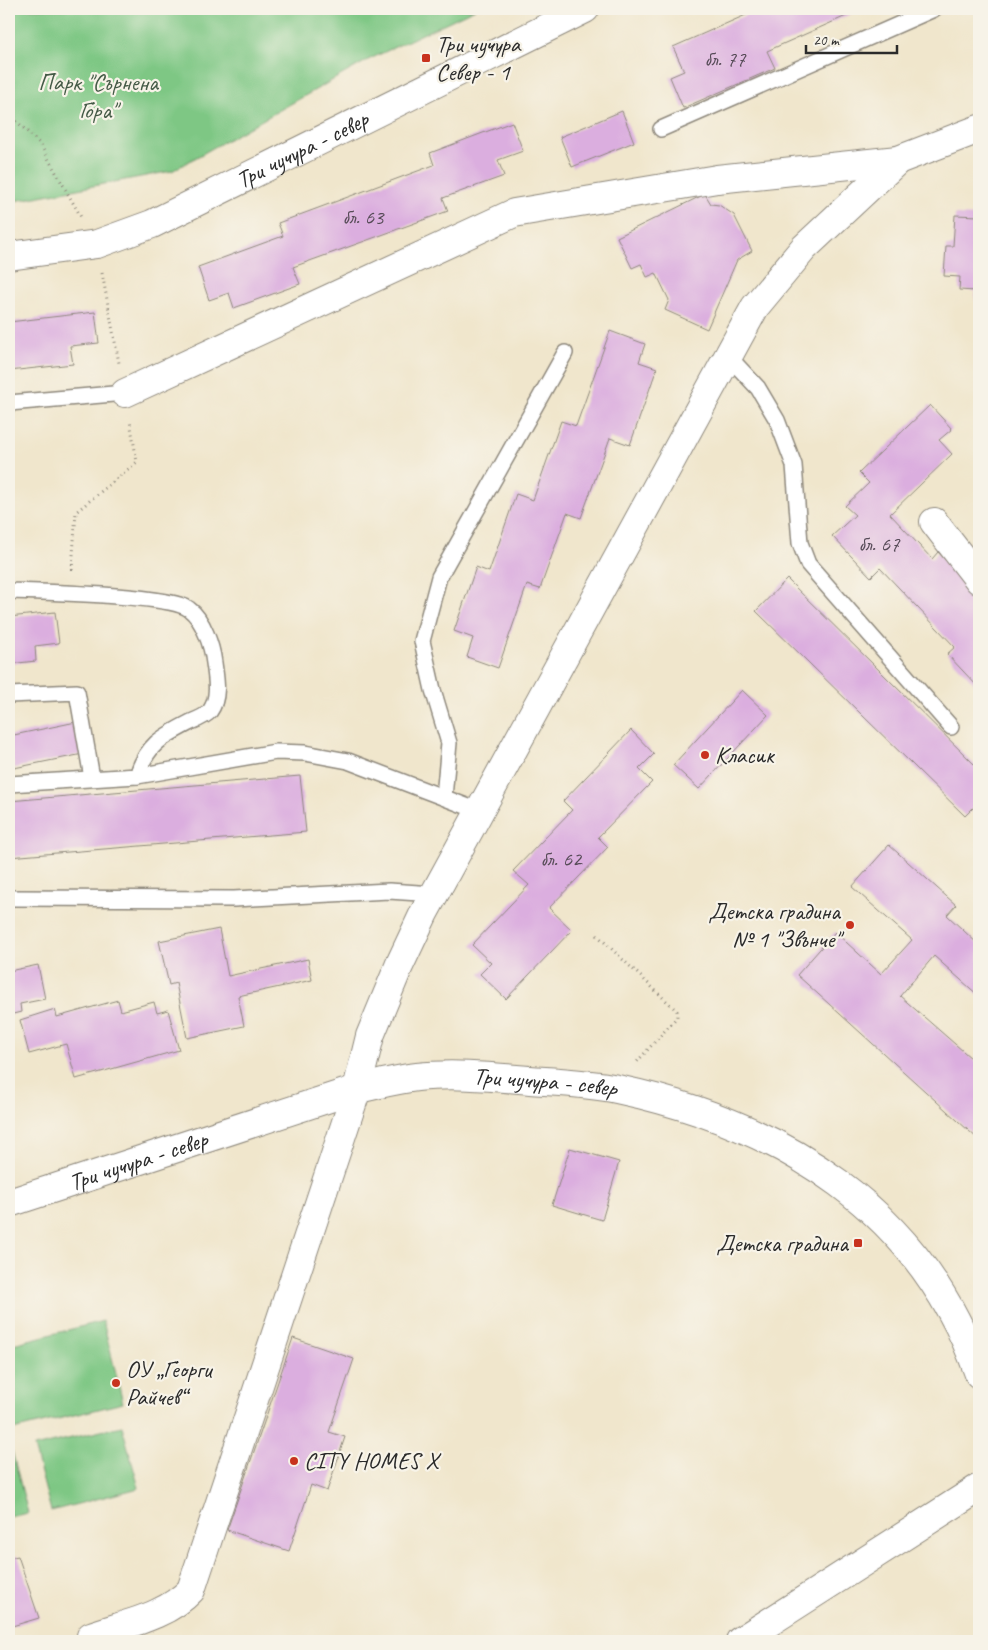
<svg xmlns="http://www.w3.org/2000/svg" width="988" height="1650" font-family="Caveat,sans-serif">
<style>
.green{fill:#7ec784;stroke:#547958}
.building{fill:#dbaedf}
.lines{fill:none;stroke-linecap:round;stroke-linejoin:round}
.service-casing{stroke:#8e887c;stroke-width:18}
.minor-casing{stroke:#8e887c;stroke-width:30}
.tertiary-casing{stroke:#8e887c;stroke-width:30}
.path{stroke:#8e887c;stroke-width:3;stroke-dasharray:1 4;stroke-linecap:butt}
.service{stroke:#fff;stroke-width:15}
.minor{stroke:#fff;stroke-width:28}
.tertiary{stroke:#fff;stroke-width:28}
.poi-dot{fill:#c8321e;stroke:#f7f3e8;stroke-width:2}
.labels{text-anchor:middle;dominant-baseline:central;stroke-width:4.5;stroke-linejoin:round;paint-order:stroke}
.number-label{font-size:21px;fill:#574c58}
.poi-label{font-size:24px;fill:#2b2b2b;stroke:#f7f3e8;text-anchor:start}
.park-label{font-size:24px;fill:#445a46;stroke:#f7f3e8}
.street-label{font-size:24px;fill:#2b2b2b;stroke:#f7f3e8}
</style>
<rect width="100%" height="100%" fill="#f7f3e8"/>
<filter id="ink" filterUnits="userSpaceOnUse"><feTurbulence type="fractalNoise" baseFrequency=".02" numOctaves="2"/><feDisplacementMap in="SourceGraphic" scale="10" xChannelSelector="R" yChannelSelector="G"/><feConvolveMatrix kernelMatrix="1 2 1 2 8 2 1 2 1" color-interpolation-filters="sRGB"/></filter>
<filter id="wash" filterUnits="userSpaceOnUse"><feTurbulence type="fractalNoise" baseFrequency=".0096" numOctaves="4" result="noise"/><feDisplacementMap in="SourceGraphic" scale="20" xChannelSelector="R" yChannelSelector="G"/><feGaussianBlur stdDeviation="1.12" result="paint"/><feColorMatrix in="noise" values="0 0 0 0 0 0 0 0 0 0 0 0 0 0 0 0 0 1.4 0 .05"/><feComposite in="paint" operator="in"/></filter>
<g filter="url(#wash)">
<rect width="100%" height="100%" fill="#f0e6cc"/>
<g class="green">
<polygon points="9,9 475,9 370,59 172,171 9,202"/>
<polygon points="103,1321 123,1403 9,1431 9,1345"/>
<polygon points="122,1426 139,1488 51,1511 34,1447"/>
<polygon points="12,1451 28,1513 9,1517 9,1452"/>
</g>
<g id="blocks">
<g class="building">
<polygon points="746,9 862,9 767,51 775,68 683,108 670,77 684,71 673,47 748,14"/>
<polygon points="622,111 634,142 572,167 560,137"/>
<polygon points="512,122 523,151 498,160 504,176 443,198 448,211 293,267 300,284 234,308 229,293 209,300 198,267 283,236 278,223 434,165 430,153"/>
<polygon points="705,194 711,204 719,205 734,215 752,251 737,260 707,329 665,310 669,300 656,273 647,277 641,264 632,268 617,237"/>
<polygon points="955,215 979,216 979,302 975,301 976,291 959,290 960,277 944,276 946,246 953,246"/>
<polygon points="95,312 99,343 70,346 73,364 9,371 9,322"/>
<polygon points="610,331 645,344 639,362 657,368 630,445 610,438 581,518 567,513 540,589 527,585 498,668 467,657 473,638 454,631 476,567 489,572 516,494 533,500 561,421 576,426"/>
<polygon points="930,405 952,429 939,440 952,454 890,514 932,559 938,552 979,596 979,688 947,654 955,647 880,568 871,577 832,536 855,515 845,506 869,483 859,473"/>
<polygon points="787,579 979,769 979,802 965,816 756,611"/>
<polygon points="55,612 59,643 35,646 36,661 9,664 9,617"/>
<polygon points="742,690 768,715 699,789 673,765"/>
<polygon points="76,722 83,754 14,768 9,736"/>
<polygon points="631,730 654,754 639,769 652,782 598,837 608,847 549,908 572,930 506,999 480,974 491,963 472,945 529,885 513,871 572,810 563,801"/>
<polygon points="300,776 306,832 9,857 9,801"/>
<polygon points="889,845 956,905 947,915 979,945 979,996 934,956 900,996 979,1065 979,1140 797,975 835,932 881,974 912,940 852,887"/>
<polygon points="219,929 228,976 308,959 312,980 238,996 244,1026 187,1038 176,983 169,985 159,941"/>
<polygon points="38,965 45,999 20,1004 21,1012 9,1015 9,971"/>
<polygon points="118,1000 121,1011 154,1002 157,1013 168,1010 179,1050 76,1079 66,1044 29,1054 20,1020 55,1009 57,1017"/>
<polygon points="570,1148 619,1162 602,1220 552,1205"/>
<polygon points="293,1338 354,1359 329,1432 345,1437 327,1491 311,1485 289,1551 227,1530"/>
<polygon points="18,1556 39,1618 9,1627 9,1558"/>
</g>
</g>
</g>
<g filter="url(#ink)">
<use href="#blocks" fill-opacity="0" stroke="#8e887c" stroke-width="1"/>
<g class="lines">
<g class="service-casing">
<g id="service">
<polyline points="661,129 934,9"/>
<polyline points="728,356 758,388 777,420 794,465 800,543 808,564 951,727"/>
<polyline points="9,403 125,393"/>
<path d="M9 591C38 592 171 595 189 609 203 619 212 646 214 663 216 678 220 697 210 711 206 716 196 720 191 722 162 737 147 744 137 776L9 784"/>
<polyline points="9,695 77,692 92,778"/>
<polyline points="137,776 276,752 305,753 348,761 479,811"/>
<polyline points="444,797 449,743 433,690 422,641 439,577 565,353"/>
<polyline points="9,898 234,899 389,891 434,894"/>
</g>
</g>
<g class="minor-casing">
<g id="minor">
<path id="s1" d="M9 256 97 244 152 224 585 9"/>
<polyline points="125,393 514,213 717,179 898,160"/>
<polyline points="934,522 979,580"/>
<path d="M91 1636C124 1624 166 1617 191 1590L357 1089 370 1036 399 966 424 913 755 307 804 248 898 160 979 129"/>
</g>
</g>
<g class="tertiary-casing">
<g id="tertiary">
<path id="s2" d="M9 1203 357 1089C377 1085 397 1079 417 1077 454 1073 493 1077 530 1080 559 1082 589 1083 617 1089 782 1124 921 1209 979 1374"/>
<polyline points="740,1641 979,1488"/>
</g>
</g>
<g class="path">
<polyline points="9,114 40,144 81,217"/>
<polyline points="102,273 119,363"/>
<polyline points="72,570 76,512 137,462 130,421"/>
<polyline points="597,935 677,1011 677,1017 636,1063"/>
</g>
<use href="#service" class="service"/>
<use href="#minor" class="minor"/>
<use href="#tertiary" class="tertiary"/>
</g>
</g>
<g class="poi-dot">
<rect x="421" y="53" width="10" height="10" rx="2.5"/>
<circle cx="705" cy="755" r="5"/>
<circle cx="850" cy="925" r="5"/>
<rect x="853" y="1238" width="10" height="10" rx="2.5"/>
<circle cx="116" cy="1383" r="5"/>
<circle cx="294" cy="1461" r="5"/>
</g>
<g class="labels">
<g class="number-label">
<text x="725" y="59">бл. 77</text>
<text x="363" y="217">бл. 63</text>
<text x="879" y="544">бл. 67</text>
<text x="561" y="859">бл. 62</text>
</g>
<g class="poi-label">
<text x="436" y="44">Три чучура<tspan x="436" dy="28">Север - 1</tspan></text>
<text x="715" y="755">Класик</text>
<text x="840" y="911" text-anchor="end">Детска градина<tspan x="840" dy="28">№ 1 "Звънче"</tspan></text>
<text x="848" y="1243" text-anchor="end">Детска градина</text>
<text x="126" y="1369">ОУ „Георги<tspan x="126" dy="28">Райчев“</tspan></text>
<text x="304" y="1461">CITY HOMES X</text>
</g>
<g class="park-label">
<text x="98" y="82">Парк "Сърнена<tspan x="98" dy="28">Гора"</tspan></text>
</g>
<g class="street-label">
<text stroke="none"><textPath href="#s1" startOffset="315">Три чучура - север</textPath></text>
<text stroke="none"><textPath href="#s2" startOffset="556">Три чучура - север</textPath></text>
<text stroke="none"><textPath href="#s2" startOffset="136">Три чучура - север</textPath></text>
</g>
</g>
<rect width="988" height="1650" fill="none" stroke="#f7f3e8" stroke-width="30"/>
<path d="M806 45v8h91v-8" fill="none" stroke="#2b2b2b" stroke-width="2.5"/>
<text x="813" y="45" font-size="15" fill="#2b2b2b" stroke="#f7f3e8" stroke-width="4" paint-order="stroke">20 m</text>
</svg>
